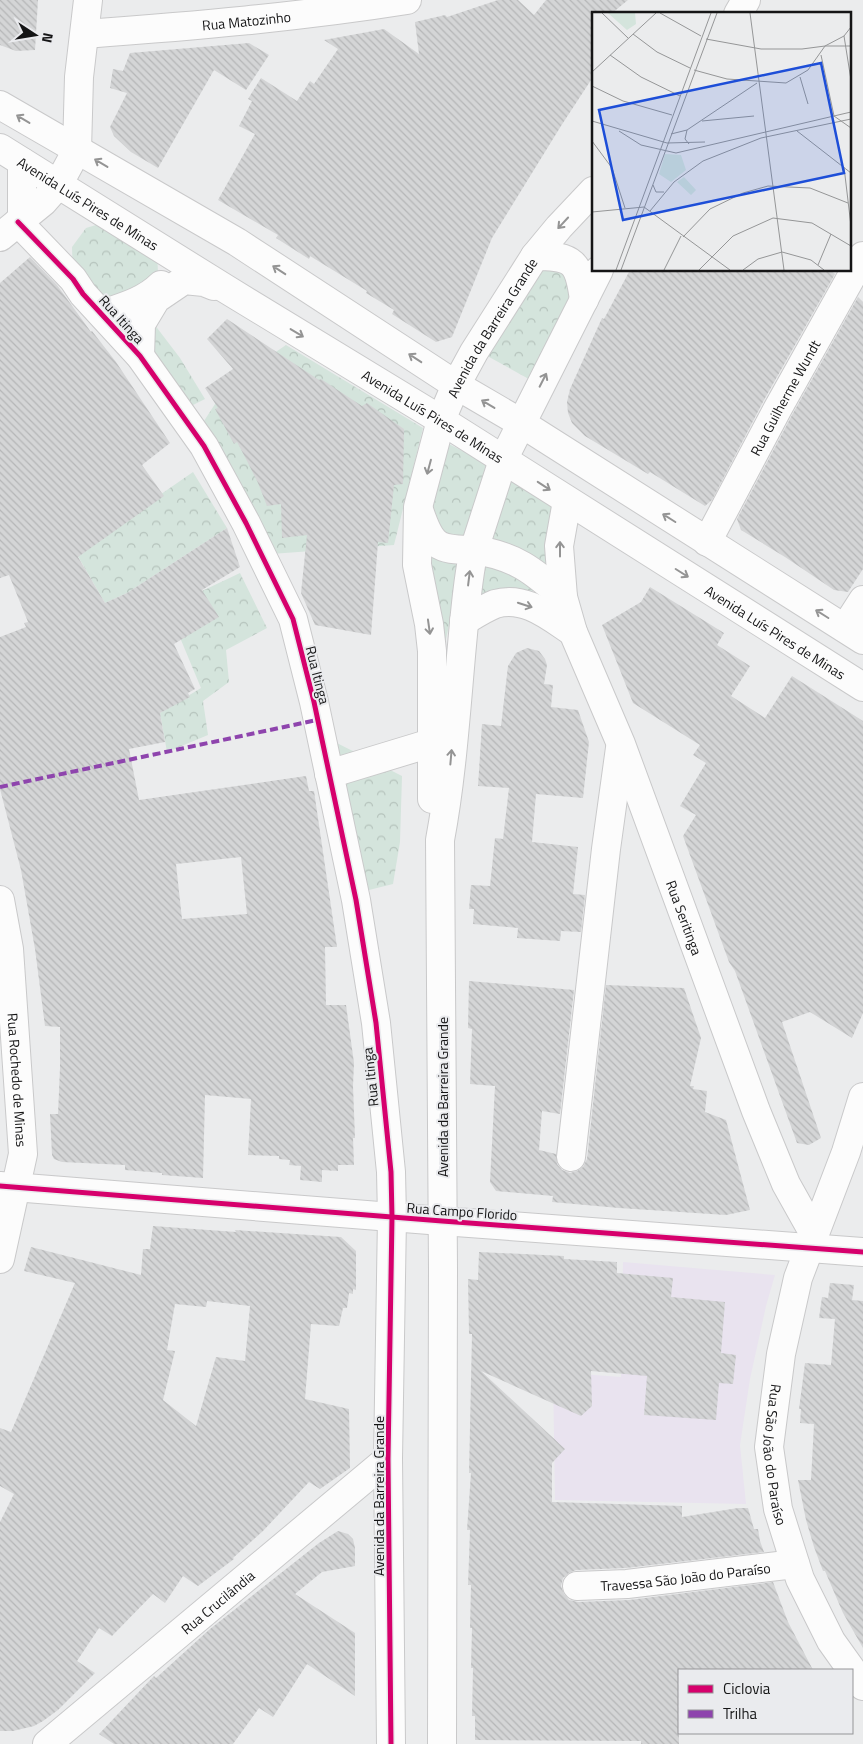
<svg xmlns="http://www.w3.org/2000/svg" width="863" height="1744" font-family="'Titillium Web',sans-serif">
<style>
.education{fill:#e9e3ef}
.park{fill:url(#park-crowns)}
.building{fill:url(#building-back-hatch);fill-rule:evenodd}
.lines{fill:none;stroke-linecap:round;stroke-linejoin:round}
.minor-casing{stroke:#c9c9ca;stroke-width:30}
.major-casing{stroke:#c9c9ca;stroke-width:30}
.minor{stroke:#fcfcfc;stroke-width:28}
.major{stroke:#fcfcfc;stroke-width:28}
.quiet{stroke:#8e44ad;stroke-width:4;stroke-dasharray:8 4;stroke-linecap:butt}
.cycleway-casing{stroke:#eaebee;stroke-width:8}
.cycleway{stroke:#d6006c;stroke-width:5}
.oneway{stroke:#949494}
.labels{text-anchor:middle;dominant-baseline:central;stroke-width:4;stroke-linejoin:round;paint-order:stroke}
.street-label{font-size:14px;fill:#151516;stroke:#eaebee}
.inset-road{fill:none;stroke:#959697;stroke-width:1}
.view{fill:#1d4ed8;fill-opacity:0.15;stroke:#1d4ed8;stroke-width:2.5}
.inset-edge{fill:none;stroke:#151516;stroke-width:2.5}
</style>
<defs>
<pattern id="park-crowns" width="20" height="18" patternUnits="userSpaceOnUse" patternTransform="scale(1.25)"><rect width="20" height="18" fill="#d4e4dc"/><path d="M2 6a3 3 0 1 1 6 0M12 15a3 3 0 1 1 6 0" fill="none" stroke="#b5c3bc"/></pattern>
<pattern id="building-back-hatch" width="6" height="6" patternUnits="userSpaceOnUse" patternTransform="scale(1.25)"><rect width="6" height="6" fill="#d4d5d6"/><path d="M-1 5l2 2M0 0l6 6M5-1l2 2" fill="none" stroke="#b5b6b7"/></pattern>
</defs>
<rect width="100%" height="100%" fill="#ebeced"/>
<polygon class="education" points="623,1262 775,1275 766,1306 750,1379 740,1445 746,1504 555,1500 553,1372 621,1377"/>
<g class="park">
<polygon points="106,222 157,254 158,272 150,287 110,310 73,279 72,247 86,228"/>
<polygon points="535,264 562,268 577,290 536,383 480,352"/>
<polygon points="151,320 180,358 205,399 183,410 158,375 147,332"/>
<polygon points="286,345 423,428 394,545 271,554 204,421 215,404 221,389"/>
<polygon points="445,442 484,462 494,469 470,540 441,536 427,503"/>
<polygon points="193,472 227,528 127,593 105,603 76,553"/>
<polygon points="507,478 558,508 551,579 485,540"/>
<polygon points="425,553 464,556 443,653"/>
<polygon points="472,560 534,580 533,591 508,592 473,605"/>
<polygon points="240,573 267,628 226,650 229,682 203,701 208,735 167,752 160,713 201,688 181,640 202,591"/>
<polygon points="329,739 402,776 400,842 393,884 361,892"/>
</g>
<g class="building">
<polygon points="0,0 38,0 35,50 16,51 0,45"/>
<polygon points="498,0 518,0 534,15 546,0 628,0 611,14 593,14 593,77 561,126 492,238 452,337 436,342 392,314 394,310 366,293 367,291 310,256 309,259 276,238 278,235 218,200 255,134 239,126 252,101 248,99 261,78 297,101 310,81 314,84 338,49 324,40 384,29 419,54 415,22 445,15 447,17"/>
<polygon points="249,43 269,55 246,90 214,70 158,168 131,152 114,136 110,127 127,93 110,88 113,69 123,71 130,53"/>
<path d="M30 257 57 285 91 332 92 331 116 362 170 443 142 465 164 496 78 557 105 603 127 593 227 528 240 567 202 590 219 617 174 644 195 689 188 693 190 697 160 713 165 742 129 749 139 800 306 776 309 791H314L337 947H325L326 1005H346L354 1063 353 1086 355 1138H353L354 1165H338V1171L322 1170V1182L300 1180 301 1166 289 1165 290 1160 279 1159V1156L248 1155 251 1099 205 1095 203 1178 162 1175V1173L125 1170V1165L62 1162 54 1159 52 1155 50 1114H58L60 1068V1027L45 1026 35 949 21 870 0 789V637L26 627 24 623 28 622 9 575 0 578V283ZM241 857 247 914 182 919 176 864Z"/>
<polygon points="630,270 830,270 835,274 764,400 712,500 705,506 650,472 648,474 585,436 572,423 568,413 567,402 570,389 602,318 604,319"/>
<polygon points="858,297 863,302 863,569 848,592 834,590 785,557 741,530 737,519 792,415"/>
<polygon points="227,319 319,380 321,379 362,406 367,403 404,429 403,484 394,485 388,543 378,542 371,635 315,625 301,593 307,535 282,538 281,504 267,506 258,483 246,459 237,442 234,444 215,409 218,408 205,388 233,369 207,339"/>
<polygon points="650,587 724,633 717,645 750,666 731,696 765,718 792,676 863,721 863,1013 852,1038 810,1012 782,1022 821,1138 809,1145 797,1143 735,971 729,962 683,836 696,815 680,806 706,763 693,755 700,745 633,703 602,625 641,602"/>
<polygon points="527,648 539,651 545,659 547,665 544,684 553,685 551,707 578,710 589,742 583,798 536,794 532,842 578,847 573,894 585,895 581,932 561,931 560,941 517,938 518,928 473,924 474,909 469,909 471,885 490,886 495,838 503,839 509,788 478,786 482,724 501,726 508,666 516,653"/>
<polygon points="469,981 574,990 560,1114 542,1111 539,1150 556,1154 557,1164 562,1170 570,1173 577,1171 583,1167 587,1159 606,985 684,988 701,1038 690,1086 694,1086 693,1089 707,1091 705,1112 726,1120 750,1210 726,1215 619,1208 552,1202 553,1196 496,1191 490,1182 495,1086 470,1084 472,1029 468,1028"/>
<path d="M153 1226 236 1232 235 1230 341 1237 356 1251V1290L353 1289V1294L349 1293 347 1308H343L339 1326 311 1324 305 1399 349 1409 350 1468 320 1489 309 1482 263 1531 233 1558 234 1559 198 1586 183 1576 165 1603 153 1594 112 1636 99 1628 77 1661 95 1673 58 1710 43 1721 34 1726 13 1731H0V1522L14 1494 0 1486V1428L11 1432 75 1283 24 1271 31 1247 141 1275 143 1249H150ZM207 1301 250 1306 245 1361 216 1357 196 1426 163 1400 175 1351 167 1350 175 1304 206 1307Z"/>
<polygon points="479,1252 564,1256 564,1259 617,1262 617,1273 673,1278 671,1297 725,1302 721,1353 736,1355 733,1384 719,1383 716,1420 644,1415 647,1376 591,1371 592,1406 581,1416 481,1371 565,1449 552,1463 552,1502 682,1506 682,1517 738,1508 748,1508 754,1529 758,1529 760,1541 764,1552 626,1568 576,1570 569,1573 563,1578 561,1586 564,1594 569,1600 578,1602 629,1600 773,1582 788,1622 813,1670 679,1670 679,1744 641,1744 641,1741 475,1740 475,1716 472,1716 473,1668 471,1668 472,1628 470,1628 471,1585 468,1585 470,1530 467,1530 471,1473 469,1473 472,1334 469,1334 468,1279 478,1280"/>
<polygon points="830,1283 854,1285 852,1300 863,1301 863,1648 843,1613 825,1571 823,1571 814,1547 806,1520 798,1480 811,1480 814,1424 800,1423 801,1409 799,1409 805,1363 831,1365 835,1319 819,1318 822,1297 828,1298"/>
<polygon points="338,1531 348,1534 353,1539 355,1548 355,1566 322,1572 295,1594 355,1633 355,1696 307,1664 273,1717 259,1708 233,1744 114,1744 99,1734 154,1676 156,1678 210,1629 319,1543"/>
</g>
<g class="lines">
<g class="minor-casing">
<g id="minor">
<path id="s1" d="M85 34C193 26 300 17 407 0"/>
<polyline points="22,219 22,162"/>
<polyline points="18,222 73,279 83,294 140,356 204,446 246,523 293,619 314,702 356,900 376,1023 391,1172 392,1217 388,1459 391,1744"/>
<polyline points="0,237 43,202 58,185 77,150 79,77 88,0"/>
<path id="s2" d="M567 501 559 546 563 597 573 632 621 744 756 1111 786 1184 814 1234"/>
<path id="s3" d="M707 542 778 408 863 256"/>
<path d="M474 550C514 555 534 571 563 597"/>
<polyline points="845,628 863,600"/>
<polyline points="329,774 431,743"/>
<path id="s4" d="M0 900 9 949 23 1154 0 1259"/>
<path id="s5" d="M863 1097 846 1152 798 1278 781 1354 769 1447 778 1509 800 1579 831 1641 863 1686"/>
<polyline points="571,1157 606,849 620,748"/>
<polyline points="0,1186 442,1221 863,1252"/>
<path id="s6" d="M577 1586 627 1584 795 1564"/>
<path id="s7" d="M47 1744 388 1459"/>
</g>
</g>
<g class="major-casing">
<g id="major">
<polyline points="738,14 746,0"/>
<polyline points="0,105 237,242 456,385 521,423 863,640"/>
<path id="s8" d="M0 148 226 289 441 420 863 687"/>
<path d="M535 256C574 256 579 262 584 300"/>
<path d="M102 314C123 307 145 301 161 285"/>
<polyline points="140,356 141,324 156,299 184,280 204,282 214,286"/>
<path d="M419 510C431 546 436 550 474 550"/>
<path d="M464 621C474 615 485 608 495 604 525 595 550 617 573 632"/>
<path id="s9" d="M432 799V651L429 624 417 565 418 507 441 420 456 385 474 352 535 256 559 227 593 191"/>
<path d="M442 1744 443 1269 440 840C452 776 456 710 462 645 465 614 467 581 474 550L503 460 599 270"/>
</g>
</g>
<use href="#minor" class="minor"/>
<use href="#major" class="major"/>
<polyline class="quiet" points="0,787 317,720"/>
<g class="cycleway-casing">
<g id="cycleway">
<polyline points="18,222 73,279 83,294 140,356 204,446 246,523 293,619 314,702 356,900 376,1023 391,1172 392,1217 388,1459 391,1744"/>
<polyline points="0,1186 442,1221 863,1252"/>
</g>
</g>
<use href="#cycleway" class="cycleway"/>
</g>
<defs><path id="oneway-shaft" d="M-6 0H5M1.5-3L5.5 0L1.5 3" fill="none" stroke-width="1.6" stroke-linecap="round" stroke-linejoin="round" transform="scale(1.25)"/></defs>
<g class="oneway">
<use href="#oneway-shaft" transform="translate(23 119) rotate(-149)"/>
<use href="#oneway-shaft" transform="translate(101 163) rotate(-149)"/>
<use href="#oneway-shaft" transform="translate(563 223) rotate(133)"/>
<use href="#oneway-shaft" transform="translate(279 270) rotate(-147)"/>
<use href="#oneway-shaft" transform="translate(297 333) rotate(31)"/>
<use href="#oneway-shaft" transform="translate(415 358) rotate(-147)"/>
<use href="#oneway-shaft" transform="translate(543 380) rotate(-63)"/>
<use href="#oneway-shaft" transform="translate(488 404) rotate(-149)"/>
<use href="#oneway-shaft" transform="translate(429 467) rotate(105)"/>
<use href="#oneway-shaft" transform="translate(544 486) rotate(33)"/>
<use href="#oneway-shaft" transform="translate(669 518) rotate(-148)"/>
<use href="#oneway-shaft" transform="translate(560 549) rotate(-90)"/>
<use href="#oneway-shaft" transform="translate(682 573) rotate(32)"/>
<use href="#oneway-shaft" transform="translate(469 578) rotate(-83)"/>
<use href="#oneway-shaft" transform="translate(525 605) rotate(18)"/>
<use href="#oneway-shaft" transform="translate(822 614) rotate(-148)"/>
<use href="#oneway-shaft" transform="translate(429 627) rotate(82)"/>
<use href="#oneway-shaft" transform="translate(451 757) rotate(-85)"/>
</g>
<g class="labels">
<g class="street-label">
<text stroke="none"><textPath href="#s1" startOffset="162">Rua Matozinho</textPath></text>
<text stroke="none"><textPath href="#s8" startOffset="104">Avenida Luís Pires de Minas</textPath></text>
<text transform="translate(122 319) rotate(48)">Rua Itinga</text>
<text stroke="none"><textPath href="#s9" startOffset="489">Avenida da Barreira Grande</textPath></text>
<text stroke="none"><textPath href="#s3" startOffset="164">Rua Guilherme Wundt</textPath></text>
<text stroke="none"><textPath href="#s8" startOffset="509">Avenida Luís Pires de Minas</textPath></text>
<text stroke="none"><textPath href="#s8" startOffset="914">Avenida Luís Pires de Minas</textPath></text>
<text transform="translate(318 675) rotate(76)">Rua Itinga</text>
<text stroke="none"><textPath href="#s2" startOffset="440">Rua Seritinga</textPath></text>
<text transform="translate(370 1077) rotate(-96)">Rua Itinga</text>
<text stroke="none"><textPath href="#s4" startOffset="181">Rua Rochedo de Minas</textPath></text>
<text transform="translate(442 1097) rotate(-90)">Avenida da Barreira Grande</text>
<text transform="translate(462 1211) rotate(4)">Rua Campo Florido</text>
<text stroke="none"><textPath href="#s5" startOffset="372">Rua São João do Paraíso</textPath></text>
<text transform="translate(378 1496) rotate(-90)">Avenida da Barreira Grande</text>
<text stroke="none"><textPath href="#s6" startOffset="109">Travessa São João do Paraíso</textPath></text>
<text stroke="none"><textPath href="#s7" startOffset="222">Rua Crucilândia</textPath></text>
</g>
</g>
<g transform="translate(592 12)">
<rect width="259" height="259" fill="#ebeced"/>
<path d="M16 1H43L44 12 35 18ZM73 142 89 143 94 158 79 170 67 162ZM92 165 104 178 99 183 85 170Z" fill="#d4e4dc"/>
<path class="inset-road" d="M10 1 36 26M68 1 109 24M158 1 192 258M41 22 65 40 98 56M252 24 259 68M114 27 169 37H210L233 34 252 24 259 15M18 43 49 65 88 84M229 43 242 104 259 116M102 58 135 67 194 71 216 58 233 34H259M0 60 64 1M208 65 216 92M0 74 31 89 80 103M0 109 75 131 113 130M110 109 162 104M95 118 93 127 97 132M27 119 49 133 84 141 259 100M205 119 259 161M79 122 95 118 165 71M0 129 20 156 33 196M252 155 259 214M61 173 64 180H72M58 199 82 170 111 149 169 126 259 107M0 200 52 195 138 258M91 225 118 197 151 181 176 174 218 176 256 191M226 253 239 222M24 258 119 1M29 258 125 1M72 258 89 224M107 258 141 224 181 206 220 211 259 234M151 258 166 247 190 240 219 248 232 258"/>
<path class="view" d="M229 51 252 161 31 208 7 98Z"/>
<rect width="259" height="259" class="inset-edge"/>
</g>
<rect x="678" y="1669" width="175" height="65" fill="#eaebee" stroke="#959598"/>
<rect x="688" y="1685" width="25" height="8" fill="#d6006c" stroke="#959598"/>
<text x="723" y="1694" font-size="15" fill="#151516">Ciclovia</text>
<rect x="688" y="1710" width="25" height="8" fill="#8e44ad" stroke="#959598"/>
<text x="723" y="1719" font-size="15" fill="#151516">Trilha</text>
<g transform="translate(35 35) rotate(102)" stroke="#eaebee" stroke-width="4" paint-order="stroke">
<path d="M0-4L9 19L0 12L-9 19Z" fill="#151516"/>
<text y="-8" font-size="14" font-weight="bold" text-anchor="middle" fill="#151516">N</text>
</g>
</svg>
